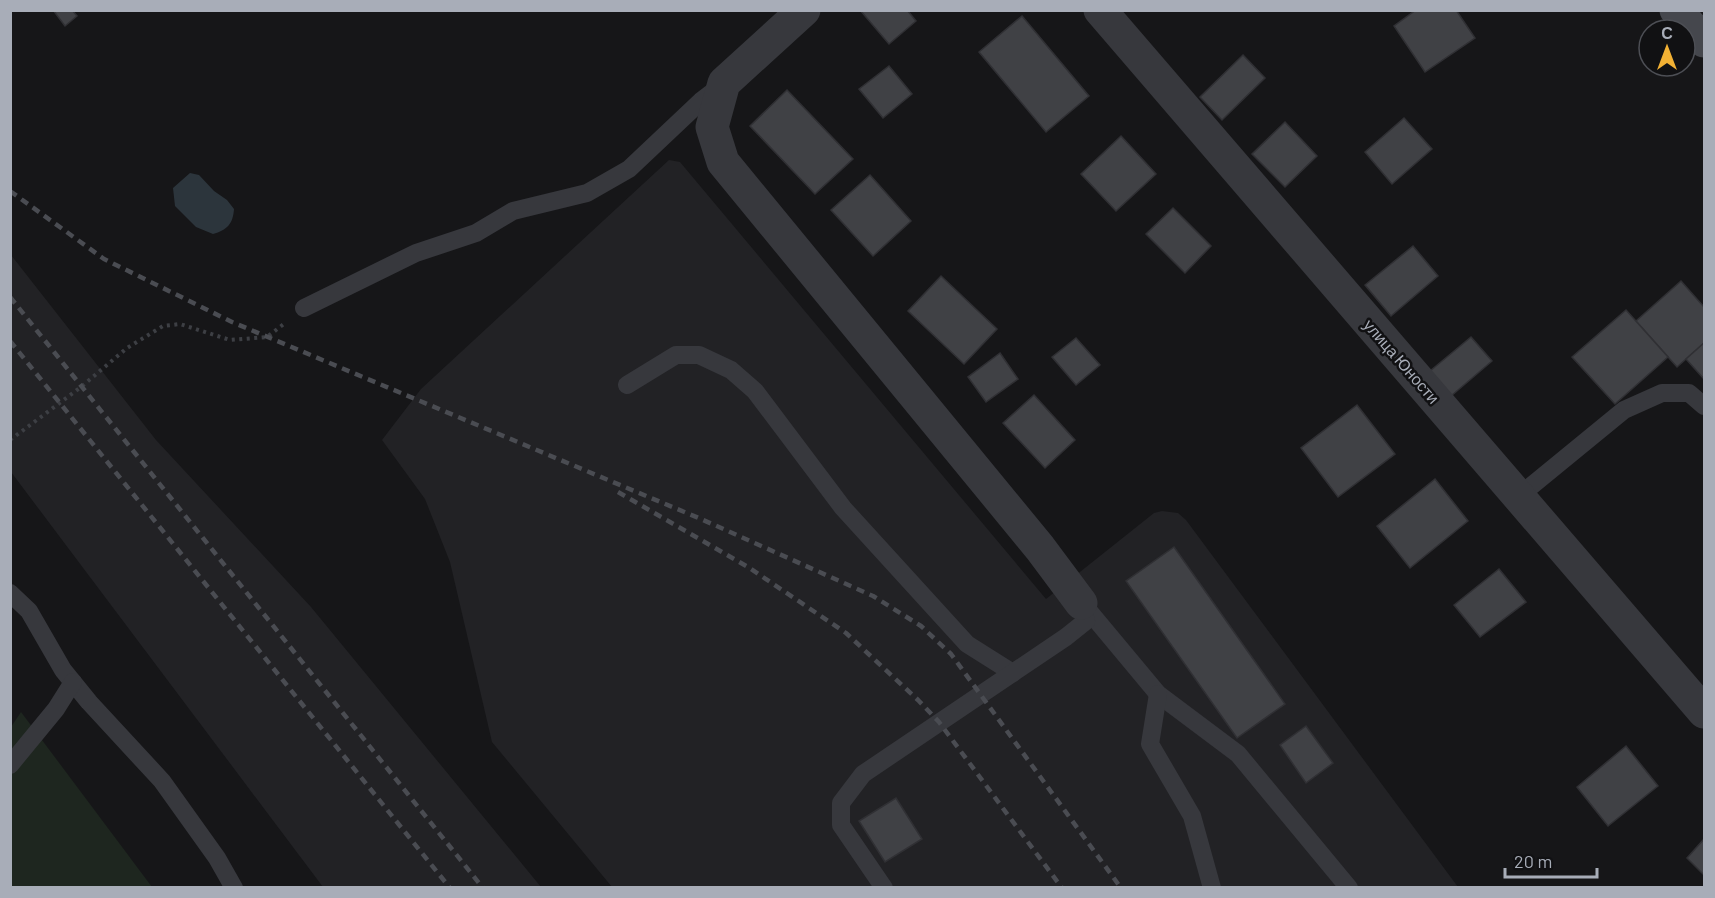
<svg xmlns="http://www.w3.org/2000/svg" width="1715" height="898" font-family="Barlow,sans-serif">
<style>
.built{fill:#222225}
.green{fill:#1e261f}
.water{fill:#2c353c}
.building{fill:#404145;stroke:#303034;stroke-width:1.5}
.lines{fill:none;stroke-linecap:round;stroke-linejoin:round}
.path{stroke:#3d3f44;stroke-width:4;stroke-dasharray:3 4.5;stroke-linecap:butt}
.lane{stroke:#37383d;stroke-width:18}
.street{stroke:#37383d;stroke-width:33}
.secondary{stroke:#45474d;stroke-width:33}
.rail{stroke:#4a4c52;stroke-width:4.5;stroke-dasharray:8 6;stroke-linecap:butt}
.labels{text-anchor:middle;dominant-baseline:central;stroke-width:5;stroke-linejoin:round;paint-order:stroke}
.street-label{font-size:16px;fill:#a8adb8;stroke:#111113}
</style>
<rect width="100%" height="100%" fill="#161618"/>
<g class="built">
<polygon points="669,160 680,162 1046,599 1154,513 1162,511 1178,513 1186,520 1458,887 612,887 492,742 450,562 425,499 382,440 421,389"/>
<polygon points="11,255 156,440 311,607 541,887 323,887 11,472"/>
</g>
<polygon class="green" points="21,712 152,887 11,888 11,727"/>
<path class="water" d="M190 173 199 175 214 191 227 200 234 209C233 224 227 230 213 234L196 227 175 206 173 188Z"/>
<g class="building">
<polygon points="53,10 72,10 77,16 65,26"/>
<polygon points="860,10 907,10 916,21 889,44"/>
<polygon points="1416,10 1456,10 1475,38 1425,72 1394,26"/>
<polygon points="1022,16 1089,96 1046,132 979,52"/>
<polygon points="1243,55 1265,78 1222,120 1200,97"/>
<polygon points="889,66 912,94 883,118 859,89"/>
<polygon points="787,90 853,159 815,194 750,126"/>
<polygon points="1404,118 1432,149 1392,184 1365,152"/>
<polygon points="1285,122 1317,156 1285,187 1252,154"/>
<polygon points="1121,136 1156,174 1116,211 1081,174"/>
<polygon points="870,175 911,221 873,256 831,210"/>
<polygon points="1173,208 1211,246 1185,273 1146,234"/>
<polygon points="1413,246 1438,276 1391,316 1365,285"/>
<polygon points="941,276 997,329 964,364 908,311"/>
<polygon points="1681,281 1704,307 1704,343 1677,367 1636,321"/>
<polygon points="1626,310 1668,357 1615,404 1572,357"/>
<polygon points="1471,337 1492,361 1451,396 1430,371"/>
<polygon points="1076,338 1100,365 1076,385 1052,357"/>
<polygon points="1704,343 1704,379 1686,359"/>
<polygon points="1000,353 1018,379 986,402 968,377"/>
<polygon points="1034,395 1075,440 1045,468 1003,423"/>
<polygon points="1357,405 1395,454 1338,497 1301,448"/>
<polygon points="1435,479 1468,521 1410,568 1377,526"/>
<polygon points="1174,547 1285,704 1237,738 1126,581"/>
<polygon points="1499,569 1526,602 1480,637 1454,605"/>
<polygon points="1306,726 1333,763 1306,783 1280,745"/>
<polygon points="1626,746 1658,786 1608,826 1577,787"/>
<polygon points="896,798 922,839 885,862 859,821"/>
<polygon points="1704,839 1704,875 1687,858"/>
</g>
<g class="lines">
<polyline class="path" points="10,440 81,387 127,348 163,326 180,324 230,340 267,337 285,323"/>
<g class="lane">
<polyline points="304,308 416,253 476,233 513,211 587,193 629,169 701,101 722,85"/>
<polyline points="627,385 676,355 699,355 731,370 755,391 843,508 967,644 1013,673"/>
<polyline points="1519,496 1624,410 1662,393 1689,393 1704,406"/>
<polyline points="10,593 29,611 63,670 89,702 162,781 217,858 234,888"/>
<polyline points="1083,604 1158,694 1238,754 1349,888"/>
<polyline points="1158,694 1150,744 1192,816 1212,888"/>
<polyline points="10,765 56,709 73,682"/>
<polyline points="884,888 841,825 841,803 863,774 1066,637 1086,621 1081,603"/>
</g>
<g class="street">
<polyline points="804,10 724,83 712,127 723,162 1040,548 1081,603"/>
<polyline points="1100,10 1704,712"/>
</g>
<polyline class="secondary" points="1676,10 1704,41"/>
<g class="rail">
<polyline points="10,191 104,259 232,322 701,519 873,596 921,626 951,654 1121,888"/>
<polyline points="10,297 483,888"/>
<polyline points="10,341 450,888"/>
<polyline points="618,492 748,567 846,633 918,700 939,722 1062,888"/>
</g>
</g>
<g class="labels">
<g class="street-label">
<text transform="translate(1402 361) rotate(49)">улица Юности</text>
</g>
</g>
<rect width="1715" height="898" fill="none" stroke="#a8adb8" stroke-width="24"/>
<g transform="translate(1667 48)"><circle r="28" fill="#111113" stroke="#4d4f55" stroke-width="1.5"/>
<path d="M0-4.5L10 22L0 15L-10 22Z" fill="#f2b134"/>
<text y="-9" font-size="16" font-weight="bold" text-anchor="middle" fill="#a8adb8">С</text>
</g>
<path d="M1505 868v9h92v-9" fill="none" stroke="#a8adb8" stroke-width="3"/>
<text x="1514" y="868" font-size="18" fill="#a8adb8" stroke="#111113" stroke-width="4.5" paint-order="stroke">20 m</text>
</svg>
